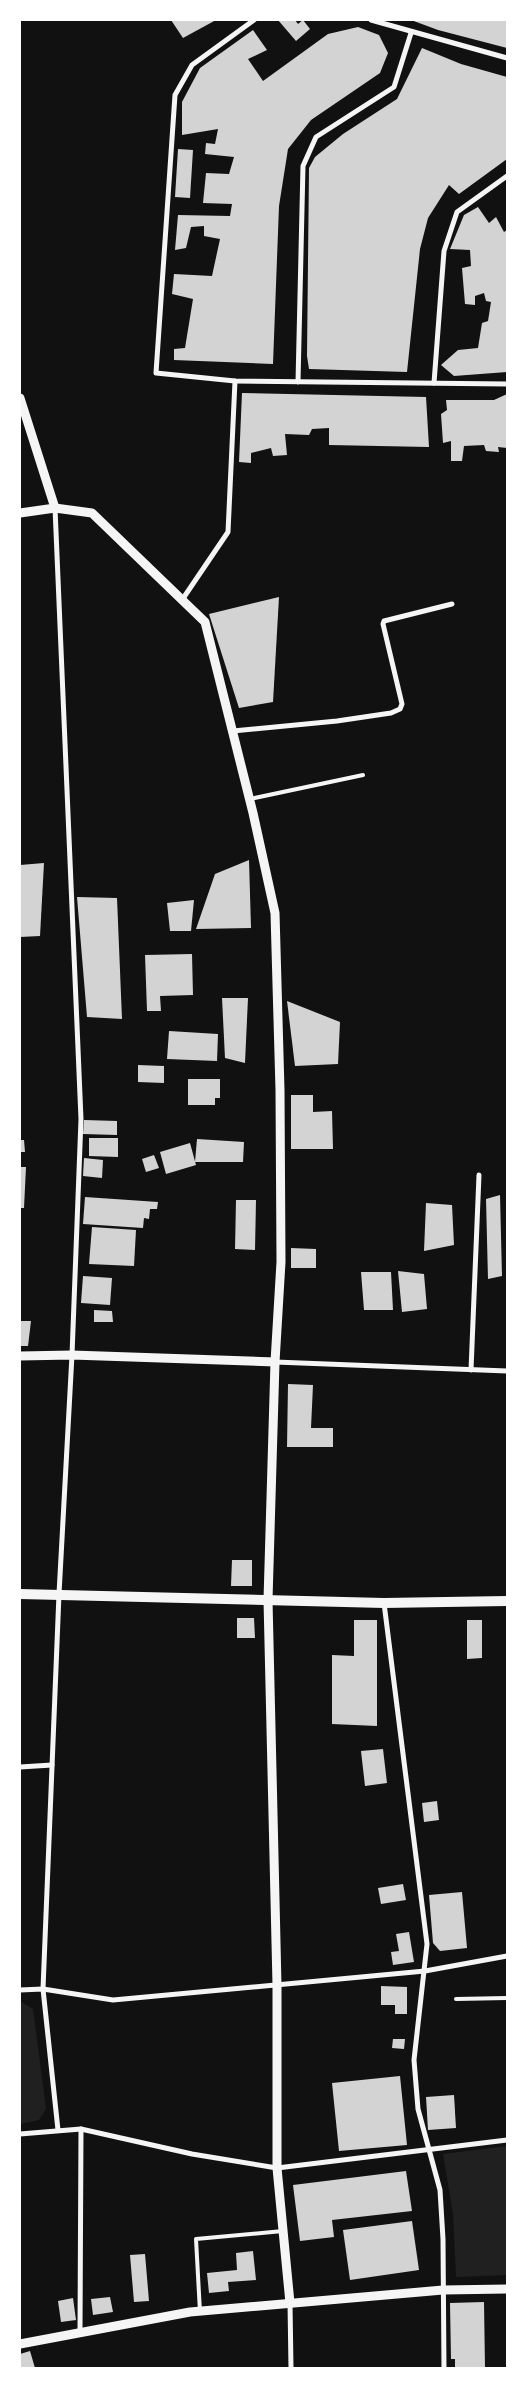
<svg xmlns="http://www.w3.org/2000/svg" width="527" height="2388" font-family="Rubik,sans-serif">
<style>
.green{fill:#202020}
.building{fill:#d3d3d3}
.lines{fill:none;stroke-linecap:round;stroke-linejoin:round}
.service{stroke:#f5f5f5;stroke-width:4}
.minor{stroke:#f5f5f5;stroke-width:5}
.tertiary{stroke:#f5f5f5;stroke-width:9}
.secondary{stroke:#f5f5f5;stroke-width:10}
</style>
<rect width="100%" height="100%" fill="#111"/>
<g class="green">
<polygon points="20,2001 33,2009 46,2109 39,2120 20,2124"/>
<polygon points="507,2146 507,2275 456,2277 453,2214 443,2154"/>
</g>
<g class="building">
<polygon points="171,20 216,20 183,38"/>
<polygon points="278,20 295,20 298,24 303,20 310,29 296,41"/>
<polygon points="411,20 507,20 507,48 438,30"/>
<polygon points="358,27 379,35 388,53 380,73 311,120 288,149 279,206 273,364 174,360 174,349 185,348 193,299 172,294 174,274 212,276 220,239 204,236 204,226 191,227 186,248 175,250 178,215 230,216 232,204 203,203 206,173 229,174 234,157 205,154 206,143 215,144 218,129 182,135 182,102 200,68 253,30 267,50 248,59 263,81 328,34"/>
<polygon points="422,48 461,64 507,77 507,159 459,194 449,185 428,218 420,249 407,372 309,369 307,356 309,168 315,157 343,134 397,99"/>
<polygon points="178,149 193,150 190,198 175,197"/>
<polygon points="478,207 489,223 496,217 504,232 507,230 507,372 454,376 441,365 458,350 478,348 482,323 488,321 491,302 486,301 484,293 475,296 475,305 465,304 462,268 471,266 470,250 450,249 464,215"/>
<polygon points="242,393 426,397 429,447 329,445 329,428 312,429 309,435 285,434 287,455 273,456 271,448 251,453 251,463 239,462"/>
<polygon points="507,394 507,448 498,447 499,452 486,451 484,445 464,446 462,461 451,461 451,441 443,443 441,414 447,410 446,400 494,400"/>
<polygon points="279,597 273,702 239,708 209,614"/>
<polygon points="249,860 251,928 196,929 215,874"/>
<polygon points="44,863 40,936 20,937 20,865"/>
<polygon points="77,897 117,898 122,1019 87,1017"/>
<polygon points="194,900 191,931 170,931 167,903"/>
<polygon points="192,954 193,995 160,996 161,1011 147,1011 145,955"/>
<polygon points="222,998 248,998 245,1063 225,1058"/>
<polygon points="287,1001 340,1022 338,1064 295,1066"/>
<polygon points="169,1031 218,1034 217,1061 167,1059"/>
<polygon points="138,1065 164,1066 164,1083 138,1082"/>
<polygon points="188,1079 220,1079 220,1098 215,1098 215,1105 188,1105"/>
<polygon points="291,1095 313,1095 313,1112 332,1111 333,1149 291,1149"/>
<polygon points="84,1120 117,1121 117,1135 83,1134"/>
<polygon points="89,1138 118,1138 118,1157 89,1156"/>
<polygon points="197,1139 244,1142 243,1162 195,1162"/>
<polygon points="20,1140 24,1140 25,1152 20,1152"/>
<polygon points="190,1143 196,1165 166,1174 160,1152"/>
<polygon points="154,1155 159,1168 146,1172 142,1159"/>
<polygon points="84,1158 103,1160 102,1178 83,1176"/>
<polygon points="20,1167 26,1167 24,1208 20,1208"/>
<polygon points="500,1195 502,1276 488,1279 486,1199"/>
<polygon points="85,1197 158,1202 157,1209 150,1209 149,1219 144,1218 143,1228 83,1224"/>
<polygon points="236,1200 256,1200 255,1250 235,1249"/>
<polygon points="426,1203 452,1205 454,1245 424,1251"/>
<polygon points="92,1227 136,1230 134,1266 89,1264"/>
<polygon points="291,1248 316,1249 316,1268 291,1268"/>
<polygon points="398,1271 424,1274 427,1309 402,1312"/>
<polygon points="361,1272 391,1272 393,1310 364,1310"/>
<polygon points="83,1276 112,1278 110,1305 81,1303"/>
<polygon points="94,1310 112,1311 113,1322 94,1322"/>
<polygon points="20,1321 31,1321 28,1346 20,1346"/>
<polygon points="288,1384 313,1385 311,1428 333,1428 333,1447 287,1447"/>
<polygon points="232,1560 252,1560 252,1586 231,1586"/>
<polygon points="237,1618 254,1618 255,1638 237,1638"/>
<polygon points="354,1620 377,1620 377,1726 332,1724 332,1655 354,1656"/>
<polygon points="467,1620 482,1620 482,1658 467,1659"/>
<polygon points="383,1749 387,1783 365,1786 361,1751"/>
<polygon points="437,1801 439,1820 424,1822 422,1803"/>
<polygon points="403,1884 406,1900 381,1904 378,1888"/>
<polygon points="462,1892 467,1948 440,1951 433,1943 429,1895"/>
<polygon points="409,1932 414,1962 393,1965 391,1952 399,1951 396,1934"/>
<polygon points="381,1986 407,1987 407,2014 395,2014 395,2005 381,2005"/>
<polygon points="393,2039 405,2039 404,2049 392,2048"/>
<polygon points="400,2076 407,2145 339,2151 332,2083"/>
<polygon points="454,2095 456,2128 428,2130 426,2097"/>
<polygon points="406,2171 412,2211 332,2220 334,2237 300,2241 293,2185"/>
<polygon points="412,2221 419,2270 350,2280 343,2230"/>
<polygon points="253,2251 256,2280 228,2282 229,2291 209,2293 207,2273 237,2270 236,2253"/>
<polygon points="145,2254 149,2301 134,2302 130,2255"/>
<polygon points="110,2297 113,2312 93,2315 91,2299"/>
<polygon points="73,2298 76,2320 61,2322 58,2301"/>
<polygon points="484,2302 485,2368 455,2368 455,2359 451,2359 450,2303"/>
<polygon points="30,2351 35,2368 20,2368 20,2354"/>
</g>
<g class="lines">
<g class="service">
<polyline points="250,799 363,775"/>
<polyline points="456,1999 507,1998"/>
<polyline points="200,2312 196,2239 283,2231"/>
</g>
<g class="minor">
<polyline points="254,20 192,65 175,95 156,373 235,381 507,384"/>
<polyline points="371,20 507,58"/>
<polyline points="298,382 303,166 316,137 394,87 411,33"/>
<polyline points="434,383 444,251 457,212 507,176"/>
<polyline points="55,508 81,1119 72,1355 59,1594 43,1989 58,2130"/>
<polyline points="182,600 228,532 235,381"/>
<polyline points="233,731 337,721 391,713 400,709 402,704 383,624 384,621 452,604"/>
<polyline points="275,1362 507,1371"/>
<polyline points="471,1370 479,1175"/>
<polyline points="384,1603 427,1944 414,2060 418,2109 440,2190 443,2239 444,2368"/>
<polyline points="20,1767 52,1765"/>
<polyline points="20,1990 43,1989 113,2000 425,1971 507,1956"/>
<polyline points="20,2134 81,2129 192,2154 277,2168 507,2140"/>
<polyline points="290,2303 291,2368"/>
<polyline points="80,2331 81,2129"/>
</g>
<g class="tertiary">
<polyline points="20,398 55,508"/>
<polyline points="20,513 55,508 92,513 205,622 253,813 275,913 280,1090 281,1262 275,1362 268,1600 277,1985 277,2168 290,2303"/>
<polyline points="20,1356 72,1355 275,1362"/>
<polyline points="20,2344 190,2312 443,2290 507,2289"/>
</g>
<polyline class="secondary" points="20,1594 384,1603 507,1601"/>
</g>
<rect width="527" height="2388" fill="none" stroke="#ffffff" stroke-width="42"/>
</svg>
